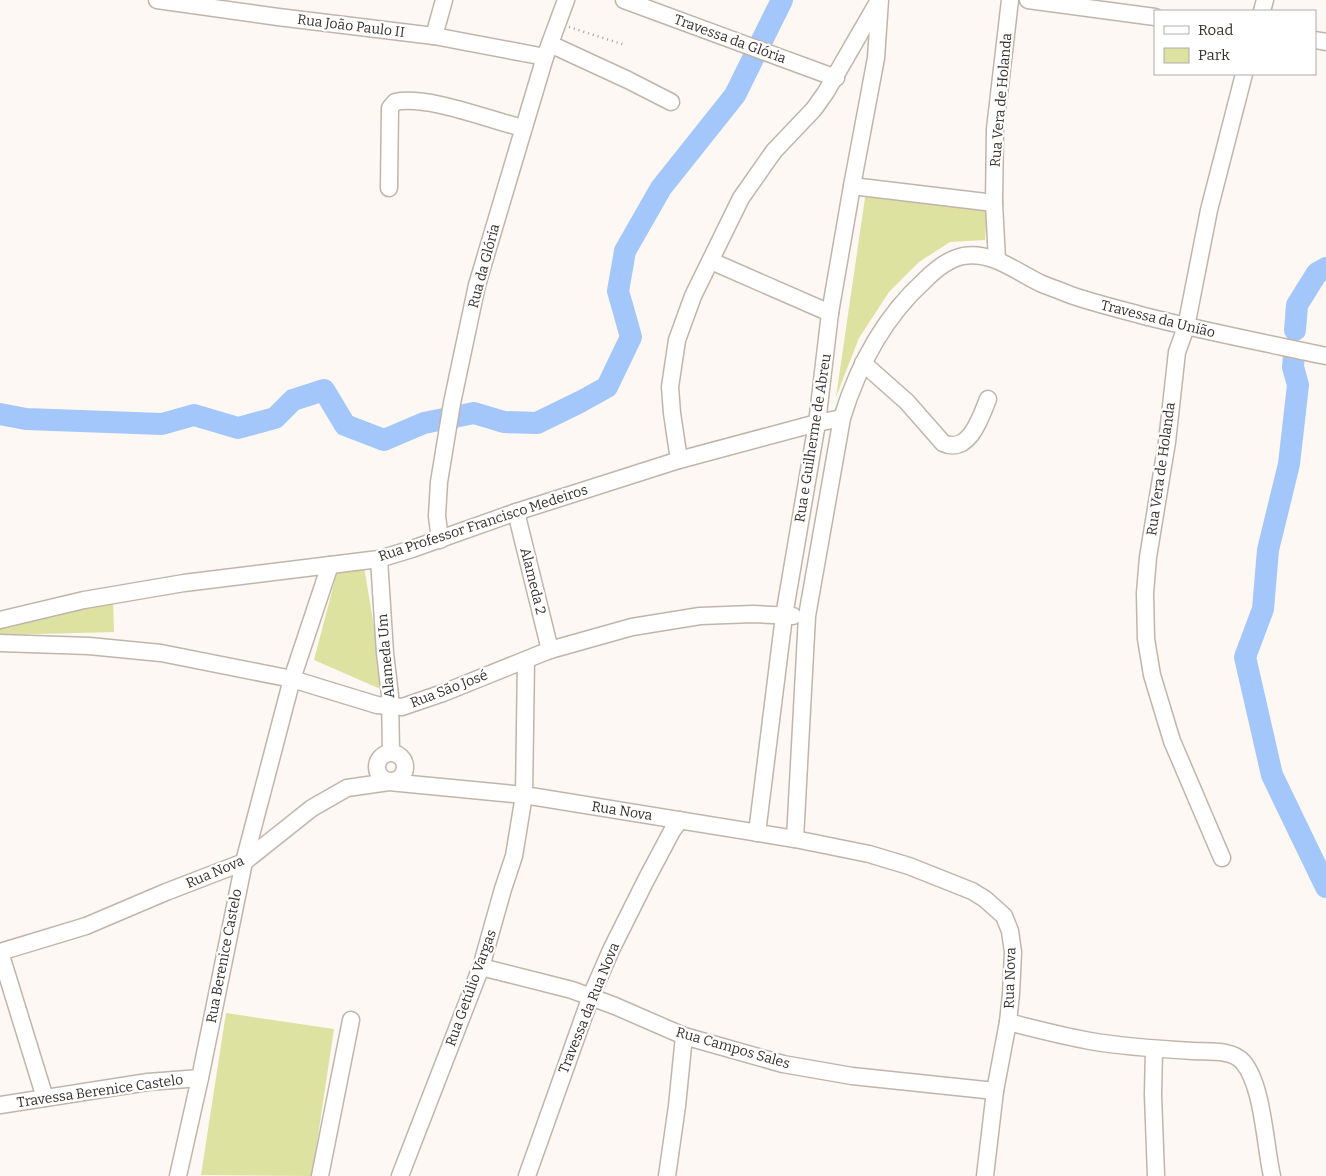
<svg xmlns="http://www.w3.org/2000/svg" width="1326" height="1176" font-family="Bitter,serif">
<style>
.green{fill:#dde2a1}
.lines{fill:none;stroke-linecap:round;stroke-linejoin:round}
.river{stroke:#a3c7fb;stroke-width:22}
.minor-casing{stroke:#c0b5aa;stroke-width:19}
.path{stroke:#a49f9b;stroke-width:2.5;stroke-dasharray:1 4;stroke-linecap:butt}
.minor{stroke:#fff;stroke-width:16}
.labels{text-anchor:middle;dominant-baseline:central;stroke-width:4.5;stroke-linejoin:round;paint-order:stroke}
.street-label{font-size:14px;fill:#37322e;stroke:#fff}
</style>
<rect width="100%" height="100%" fill="#fdf8f3"/>
<g class="green">
<polygon points="866,191 988,204 985,240 950,242 919,262 889,292 859,338 836,397"/>
<polygon points="364,567 385,691 314,660 338,568"/>
<polygon points="113,600 114,632 0,635 0,629"/>
<polygon points="226,1013 334,1029 312,1176 201,1175"/>
</g>
<g class="lines">
<g class="river">
<polyline points="1295,330 1297,305 1317,273 1326,268"/>
<polyline points="1294,355 1293,367 1298,385 1289,464 1268,550 1263,609 1245,657 1272,775 1326,887"/>
<polyline points="0,414 26,419 162,424 194,415 238,428 275,418 293,400 324,390 345,425 384,440 424,423 474,413 504,422 537,423 580,402 607,387 631,337 618,291 625,251 661,188 735,95 782,0"/>
</g>
<g class="minor-casing">
<g id="minor">
<polyline points="157,0 278,17 434,36 545,57"/>
<polyline points="624,0 836,78"/>
<polyline points="1028,0 1155,17"/>
<polyline points="1262,11 1265,0"/>
<polyline points="434,36 444,0"/>
<polyline points="1315,40 1326,42"/>
<polyline points="550,44 628,80 671,102"/>
<polyline points="852,186 994,203"/>
<path d="M389 188 390 108 395 102C428 95 489 120 523 128"/>
<polyline points="997,260 994,203 995,129 1010,0"/>
<polyline points="711,261 830,313"/>
<path d="M863 363 907 402 943 443C969 455 981 417 988 399"/>
<polyline points="679,460 672,413 670,387 677,340 693,296 741,198 774,151 814,109 826,92 878,2"/>
<polyline points="516,512 550,650"/>
<polyline points="440,540 437,516 439,482 452,403 477,285 545,57 566,0"/>
<polyline points="379,559 385,653 390,695 391,752"/>
<polyline points="0,620 84,600 184,583 379,559 412,549 516,512 679,460 817,423 842,418"/>
<polyline points="0,643 89,646 161,653 292,679 377,705 402,707 443,693 550,650 632,627 700,616 753,614 793,616"/>
<circle cx="391" cy="767" r="14"/>
<polyline points="757,833 784,616 817,423 830,313 852,186 876,58 880,0"/>
<path d="M795 839 807 616 842 418C858 366 884 317 925 280 935 270 948 259 963 256 992 251 1015 271 1040 283 1049 287 1059 290 1068 294 1093 303 1119 309 1144 316 1204 331 1265 343 1326 356"/>
<polyline points="1222,858 1172,741 1152,675 1146,639 1145,593 1148,557 1167,442 1177,352 1186,327 1209,210 1244,74"/>
<polyline points="0,952 86,926 166,892 244,862 312,808 347,788 389,782 524,795 795,839 869,854 909,866 972,891 985,899 1004,916 1010,931 1013,952 1011,994 1008,1022 995,1091 985,1176"/>
<polyline points="0,952 45,1098"/>
<polyline points="481,967 572,990 615,1006 684,1036 783,1064 852,1076 995,1091"/>
<path d="M1008 1022C1035 1029 1062 1036 1090 1041 1124 1047 1158 1049 1193 1051 1208 1052 1232 1049 1243 1062 1263 1085 1265 1146 1272 1176"/>
<polyline points="1154,1049 1153,1095 1156,1176"/>
<polyline points="0,1105 148,1082 200,1078"/>
<polyline points="178,1176 200,1078 244,862 292,679 330,565"/>
<polyline points="320,1176 351,1020"/>
<polyline points="400,1176 481,967 503,889 514,856 524,795 526,660"/>
<polyline points="527,1176 591,996 611,950 646,880 672,831 680,820"/>
<polyline points="667,1176 677,1106 684,1036"/>
</g>
</g>
<polyline class="path" points="569,27 625,45"/>
<use href="#minor" class="minor"/>
</g>
<g class="labels">
<g class="street-label">
<text transform="translate(351 26) rotate(7)">Rua João Paulo II</text>
<text transform="translate(730 39) rotate(20)">Travessa da Glória</text>
<text transform="translate(1001 100) rotate(-85)">Rua Vera de Holanda</text>
<text transform="translate(484 266) rotate(-75)">Rua da Glória</text>
<text transform="translate(1158 319) rotate(14)">Travessa da União</text>
<text transform="translate(813 438) rotate(-81)">Rua e Guilherme de Abreu</text>
<text transform="translate(1161 469) rotate(-82)">Rua Vera de Holanda</text>
<text transform="translate(483 523) rotate(-18)">Rua Professor Francisco Medeiros</text>
<text transform="translate(533 581) rotate(76)">Alameda 2</text>
<text transform="translate(386 656) rotate(-95)">Alameda Um</text>
<text transform="translate(449 689) rotate(-21)">Rua São José</text>
<text transform="translate(622 811) rotate(9)">Rua Nova</text>
<text transform="translate(215 872) rotate(-23)">Rua Nova</text>
<text transform="translate(224 956) rotate(-79)">Rua Berenice Castelo</text>
<text transform="translate(1010 978) rotate(-88)">Rua Nova</text>
<text transform="translate(471 988) rotate(-70)">Rua Getúlio Vargas</text>
<text transform="translate(589 1008) rotate(-68)">Travessa da Rua Nova</text>
<text transform="translate(733 1048) rotate(16)">Rua Campos Sales</text>
<text transform="translate(100 1091) rotate(-8)">Travessa Berenice Castelo</text>
</g>
</g>
<rect x="1154" y="10" width="162" height="65" fill="#ffffff" stroke="#afadab"/>
<rect x="1164" y="26" width="25" height="8" fill="#ffffff" stroke="#afadab"/>
<text x="1198" y="35" font-size="15" fill="#37322e">Road</text>
<rect x="1164" y="48" width="25" height="15" fill="#dde2a1" stroke="#afadab"/>
<text x="1198" y="60" font-size="15" fill="#37322e">Park</text>
</svg>
